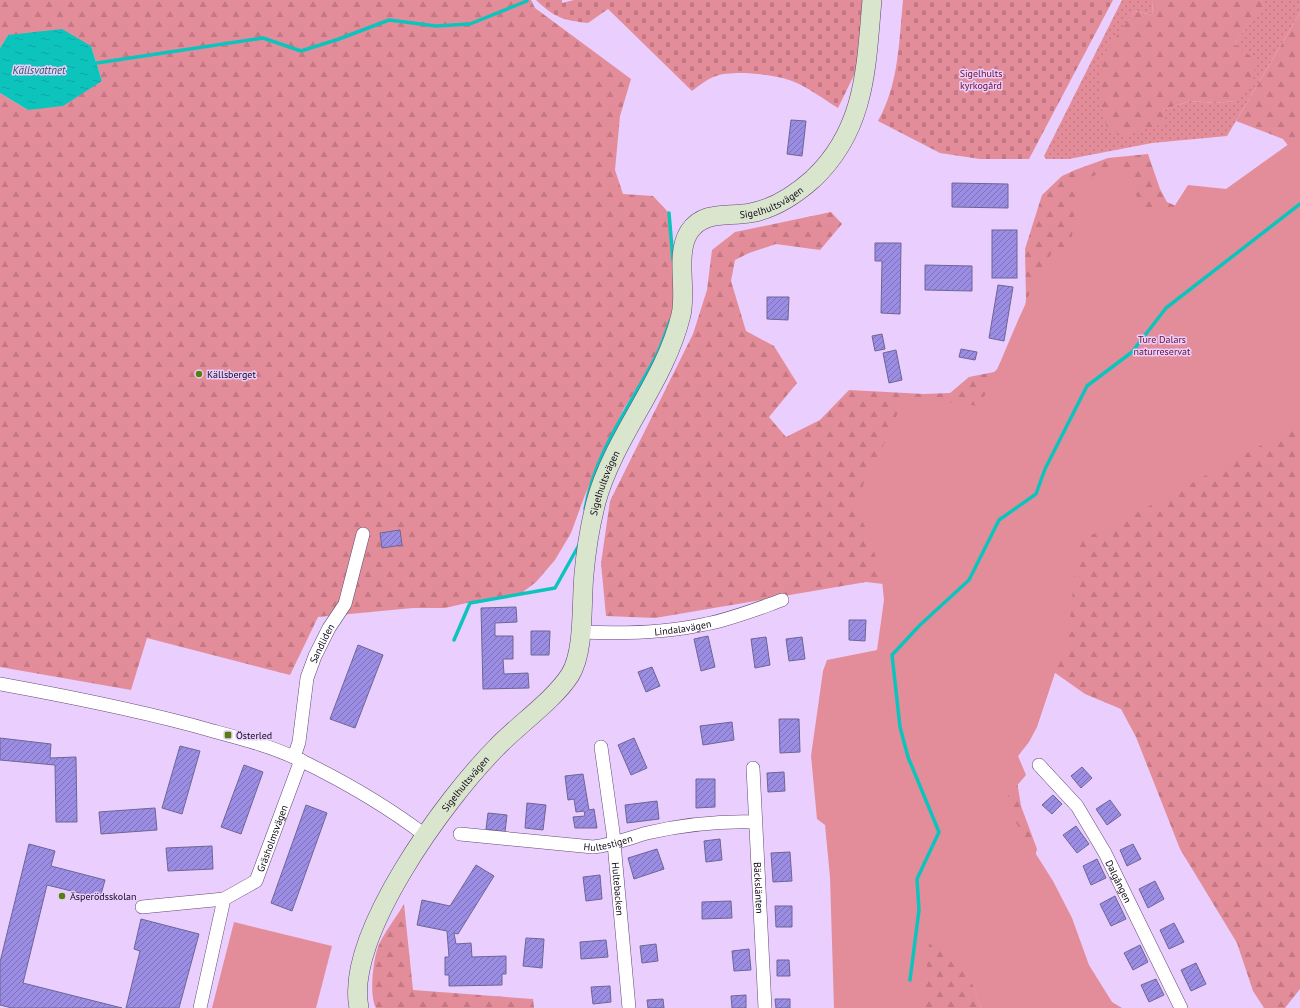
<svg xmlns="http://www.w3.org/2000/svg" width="1300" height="1008" font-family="'PT Sans',sans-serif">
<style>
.grass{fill:url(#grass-dots)}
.forest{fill:url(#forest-firs)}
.cemetery{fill:url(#cemetery-stones)}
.park{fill:#e48d9a}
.water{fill:url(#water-ripples)}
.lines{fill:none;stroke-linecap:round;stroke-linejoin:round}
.stream{stroke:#0dc4bd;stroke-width:3.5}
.building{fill:url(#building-hatch);stroke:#6c6694}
.street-casing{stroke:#624a74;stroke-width:14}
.secondary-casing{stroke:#624a74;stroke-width:20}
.street{stroke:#fff;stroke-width:13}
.secondary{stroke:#d9e5cd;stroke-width:19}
.poi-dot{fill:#54810c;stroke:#e9cefe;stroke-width:1.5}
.labels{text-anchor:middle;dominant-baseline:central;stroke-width:3;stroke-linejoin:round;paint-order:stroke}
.park-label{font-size:10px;fill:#6c102b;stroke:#e9cefe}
.street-label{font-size:10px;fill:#110818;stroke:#e9cefe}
.poi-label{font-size:10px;fill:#110818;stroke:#e9cefe;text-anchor:start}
.water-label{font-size:11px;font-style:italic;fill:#1e5c59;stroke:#e9cefe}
</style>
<defs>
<pattern id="grass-dots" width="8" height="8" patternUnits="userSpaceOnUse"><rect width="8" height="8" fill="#e48d9a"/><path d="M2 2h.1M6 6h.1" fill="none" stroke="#c37884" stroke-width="1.8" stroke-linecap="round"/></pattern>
<pattern id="forest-firs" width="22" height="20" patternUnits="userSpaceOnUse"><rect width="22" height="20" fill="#e48d9a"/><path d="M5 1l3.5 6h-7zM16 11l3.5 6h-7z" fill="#c37884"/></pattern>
<pattern id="cemetery-stones" width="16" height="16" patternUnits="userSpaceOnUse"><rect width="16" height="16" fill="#e48d9a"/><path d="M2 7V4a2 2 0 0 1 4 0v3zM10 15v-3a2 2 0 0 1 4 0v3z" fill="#c37884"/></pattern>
<pattern id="water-ripples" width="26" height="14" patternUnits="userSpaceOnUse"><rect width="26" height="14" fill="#0dc4bd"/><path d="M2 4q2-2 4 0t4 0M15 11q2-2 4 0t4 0" fill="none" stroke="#0ca7a2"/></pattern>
<pattern id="building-hatch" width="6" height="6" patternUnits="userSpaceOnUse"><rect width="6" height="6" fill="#9c8de4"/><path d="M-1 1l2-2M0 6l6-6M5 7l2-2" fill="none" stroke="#7e71b8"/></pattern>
</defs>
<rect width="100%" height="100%" fill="#e9cefe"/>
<polygon class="grass" points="1122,0 1153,0 1152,15 1135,11 1121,31 1163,110 1190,101 1215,103 1235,101 1234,44 1264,4 1261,0 1300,0 1300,13 1227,136 1152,143 1069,159 1046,159 1044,156"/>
<g class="forest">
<polygon points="0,0 531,0 535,8 631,79 620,116 615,170 623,194 653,196 669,213 677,289 676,313 664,345 623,410 585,495 571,533 555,560 536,582 519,595 484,599 445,608 413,608 318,617 290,675 147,638 131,690 0,667 0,93 28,110 102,81 91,46 8,35 0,48"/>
<polygon points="1153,0 1261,0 1265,4 1234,44 1255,59 1253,82 1235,101 1215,103 1190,101 1163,110 1163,124 1125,136 1107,128 1100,102 1102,56 1135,11 1152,15"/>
<polygon points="1300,13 1300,989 1285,1008 1264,1008 1253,991 1237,943 1180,849 1136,737 1121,709 1085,694 1051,670 1011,744 1021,806 1037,849 1027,885 974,988 981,1008 862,1008 873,674 892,585 866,582 655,618 606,616 601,563 610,501 693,334 707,290 712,250 735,232 831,212 842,224 820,250 776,244 749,253 735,260 731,281 746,331 774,346 797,383 769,417 786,437 820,420 849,390 924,394 950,393 969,377 994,372 1009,359 1024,335 1026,298 1025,249 1042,195 1062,176 1075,170 1108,158 1148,154 1160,189 1167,202 1181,208 1231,193 1294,153 1283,139 1236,121"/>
<path d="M404 904 413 990 533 999 534 1008H376C369 995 373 961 378 947 384 932 396 918 404 904Z"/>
</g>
<g class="cemetery">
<path d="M536 0H562V3L574 0H865L858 61 854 75 838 108C823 99 808 87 792 81 775 74 733 70 716 76 707 79 700 85 692 91L608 9 588 23C563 20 555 18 536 0Z"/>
<path d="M903 0H1113L1029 159H980L940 153 878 121C899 84 899 41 903 0Z"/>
</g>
<g class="park">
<path d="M1300 136V424L1120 522 1078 541 1070 619 1065 643 1037 727 1029 742 1018 756 1026 775 1003 802 1053 881 1072 918 1089 965 1112 1002 1122 1008H981C974 989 966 960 947 949 942 946 934 945 929 944L923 1008H834L830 877 825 825 817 819 811 756 823 671 827 660 877 650 884 600 882 580 870 537 857 510 865 478 875 464 904 399 940 401 979 406C997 374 1009 339 1025 305 1032 287 1040 269 1052 253L1065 251 1071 245 1078 183C1093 174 1110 169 1128 172L1140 205 1148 210H1172L1188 185 1226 189Z"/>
<polygon points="234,922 332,946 316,1008 212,1008"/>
</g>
<polygon class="water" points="62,29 91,46 102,81 63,106 28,110 0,93 0,48 8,35"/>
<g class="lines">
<g class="stream">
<polyline points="97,63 263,38 301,51 339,39 389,20 436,26 470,24 527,1"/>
<polyline points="669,213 673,260"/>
<path d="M585 509C595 453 628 409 654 360 661 348 665 334 670 321"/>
<polyline points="454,640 470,603 555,588 579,545"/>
<polyline points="910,980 919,910 917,879 939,832 908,757 900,727 892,655 920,625 969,580 999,520 1036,494 1045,469 1087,386 1132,352 1166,308 1300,204"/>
</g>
</g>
<g class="building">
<polygon points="791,120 806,121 802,156 787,154"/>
<polygon points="952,183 1008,184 1008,208 952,207"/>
<rect x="992" y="230" width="25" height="48"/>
<polygon points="875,243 901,243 900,314 881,313 882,261 875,261"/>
<polygon points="925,265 972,266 972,291 925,290"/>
<polygon points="998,285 1013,287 1004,341 989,338"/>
<polygon points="767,297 789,297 788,320 767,319"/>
<polygon points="882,334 885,349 875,351 872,336"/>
<polygon points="961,349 977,352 975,360 959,357"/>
<polygon points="896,350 902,380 889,383 883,353"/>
<polygon points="400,530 402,545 382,548 380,533"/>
<polygon points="516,607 517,622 495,623 495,636 513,636 513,659 503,659 504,674 528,673 529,688 483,689 481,608"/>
<polygon points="849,620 866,620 865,641 849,640"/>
<polygon points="531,631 550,631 549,655 531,655"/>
<polygon points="708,636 715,667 701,671 694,639"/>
<polygon points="766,637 770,665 755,668 751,639"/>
<polygon points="802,637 805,659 789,661 786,639"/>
<polygon points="358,645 383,655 355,728 330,719"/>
<polygon points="652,667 660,686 646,692 638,672"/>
<polygon points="779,719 799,719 800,752 780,753"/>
<polygon points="732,722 734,740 703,745 700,726"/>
<polygon points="0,738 51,744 50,758 76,757 77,822 56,822 55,765 0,760"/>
<polygon points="634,738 647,768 631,775 618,745"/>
<polygon points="180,746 200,751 182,814 162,808"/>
<polygon points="244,765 263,772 241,834 221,827"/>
<polygon points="1082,767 1092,778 1081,788 1071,776"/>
<polygon points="784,772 785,791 768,792 767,773"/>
<polygon points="583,774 589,810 594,809 597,828 575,828 573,817 585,816 584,811 576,812 574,799 568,800 565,776"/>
<polygon points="696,779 715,779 715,807 696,808"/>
<polygon points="1053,795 1062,804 1052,814 1042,805"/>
<polygon points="1110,800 1121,815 1107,825 1096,809"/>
<polygon points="657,801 659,819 627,823 625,805"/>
<polygon points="527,803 546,805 543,830 525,828"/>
<polygon points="306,805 327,813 292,911 271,903"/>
<polygon points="155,808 157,830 101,834 99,812"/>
<polygon points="488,813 507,815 505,832 486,829"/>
<polygon points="1076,826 1089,844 1077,853 1063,835"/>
<polygon points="720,839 722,860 706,862 704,841"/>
<polygon points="29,844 55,851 51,866 105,880 100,898 47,885 23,983 122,1008 12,1008 0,1005 0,962"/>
<polygon points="1133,844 1141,859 1127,866 1120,850"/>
<polygon points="212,846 213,869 168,871 166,848"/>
<polygon points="657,849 664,869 634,879 628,858"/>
<polygon points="790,852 792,881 773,882 771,853"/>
<polygon points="1097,859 1106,878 1091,885 1083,866"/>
<polygon points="476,865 494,876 458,934 454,933 456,944 471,943 472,957 506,956 506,974 502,974 502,985 449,986 449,975 445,975 445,957 449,957 447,931 417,925 422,900 450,906"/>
<polygon points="600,875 602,899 586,901 583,877"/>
<polygon points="1155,881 1164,899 1148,908 1139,889"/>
<polygon points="1115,896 1126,919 1111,926 1100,904"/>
<polygon points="731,901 732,918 702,919 702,902"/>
<polygon points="775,906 792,906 792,927 776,927"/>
<polygon points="141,919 199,934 179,1008 126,1008 140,951 134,949"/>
<polygon points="1174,923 1184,942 1169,949 1160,930"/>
<polygon points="526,938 544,939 542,968 523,966"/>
<polygon points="606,940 608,957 581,959 580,942"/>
<polygon points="656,944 658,961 642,963 640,946"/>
<polygon points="1140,945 1148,962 1133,970 1124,953"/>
<polygon points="749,949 751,970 734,971 732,951"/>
<polygon points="777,960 789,960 790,976 777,976"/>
<polygon points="1196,963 1206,984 1191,991 1181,970"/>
<polygon points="1156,979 1164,995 1149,1002 1141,985"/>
<polygon points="610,986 611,1002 593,1004 591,987"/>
<polygon points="746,995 746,1008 732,1008 731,996"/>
<polygon points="663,999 664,1008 648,1008 647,1000"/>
<polygon points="775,999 790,999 790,1008 776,1008"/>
</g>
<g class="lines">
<g class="street-casing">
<g id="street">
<path id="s1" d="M580 632C622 634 665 633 706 624 732 619 757 609 782 600"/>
<path d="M0 684C71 697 143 711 213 731 243 739 274 747 302 761 345 782 388 807 426 836"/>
<path id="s2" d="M601 747 613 832 629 1008"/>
<path id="s3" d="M294 757 299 742 307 678 315 656 329 628 345 604 363 534"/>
<path id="s4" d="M1039 765 1077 806 1105 853 1181 1008"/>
<path id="s5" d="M753 768 765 1008"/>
<path id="s6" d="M460 834 593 847C612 845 629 838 647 833 682 825 719 821 755 822"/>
<polyline points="142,907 224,899"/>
<path id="s7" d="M200 1008 224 899 256 881 301 760"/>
</g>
</g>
<g class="secondary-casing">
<g id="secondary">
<path id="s8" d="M359 1008C344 936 447 797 497 747 518 725 554 700 570 675 585 651 581 603 584 574 586 550 590 526 596 502 614 436 665 382 681 315 687 290 675 254 689 232 703 210 728 217 750 213 774 209 795 195 813 179 866 129 866 67 872 0"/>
</g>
</g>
<use href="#street" class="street"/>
<use href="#secondary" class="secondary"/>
</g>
<g class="poi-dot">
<circle cx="199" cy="374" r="4"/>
<rect x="224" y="731" width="8" height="8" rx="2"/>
<circle cx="62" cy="896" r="4"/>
</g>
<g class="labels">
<g class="park-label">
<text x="981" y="73">Sigelhults<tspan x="981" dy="12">kyrkogård</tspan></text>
<text x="1162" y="339">Ture Dalars<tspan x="1162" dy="12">naturreservat</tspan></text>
</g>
<g class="street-label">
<text stroke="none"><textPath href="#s8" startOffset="962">Sigelhultsvägen</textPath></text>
<text stroke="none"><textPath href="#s8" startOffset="602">Sigelhultsvägen</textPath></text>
<text stroke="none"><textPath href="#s1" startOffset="103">Lindalavägen</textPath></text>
<text stroke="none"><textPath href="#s3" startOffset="118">Sandliden</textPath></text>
<text stroke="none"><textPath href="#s8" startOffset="254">Sigelhultsvägen</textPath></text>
<text stroke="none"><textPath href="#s7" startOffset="194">Gräsholmsvägen</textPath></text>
<text stroke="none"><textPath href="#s6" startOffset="149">Hultestigen</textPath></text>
<text stroke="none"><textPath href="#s4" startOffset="142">Dalgången</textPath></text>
<text stroke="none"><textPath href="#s5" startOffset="120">Bäckslänten</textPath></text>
<text stroke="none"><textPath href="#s2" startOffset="143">Hultebacken</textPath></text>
</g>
<g class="poi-label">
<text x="207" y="374">Källsberget</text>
<text x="236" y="735">Österled</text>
<text x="70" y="896">Äsperödsskolan</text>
</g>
<g class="water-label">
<text x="39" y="70">Källsvattnet</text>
</g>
</g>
</svg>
